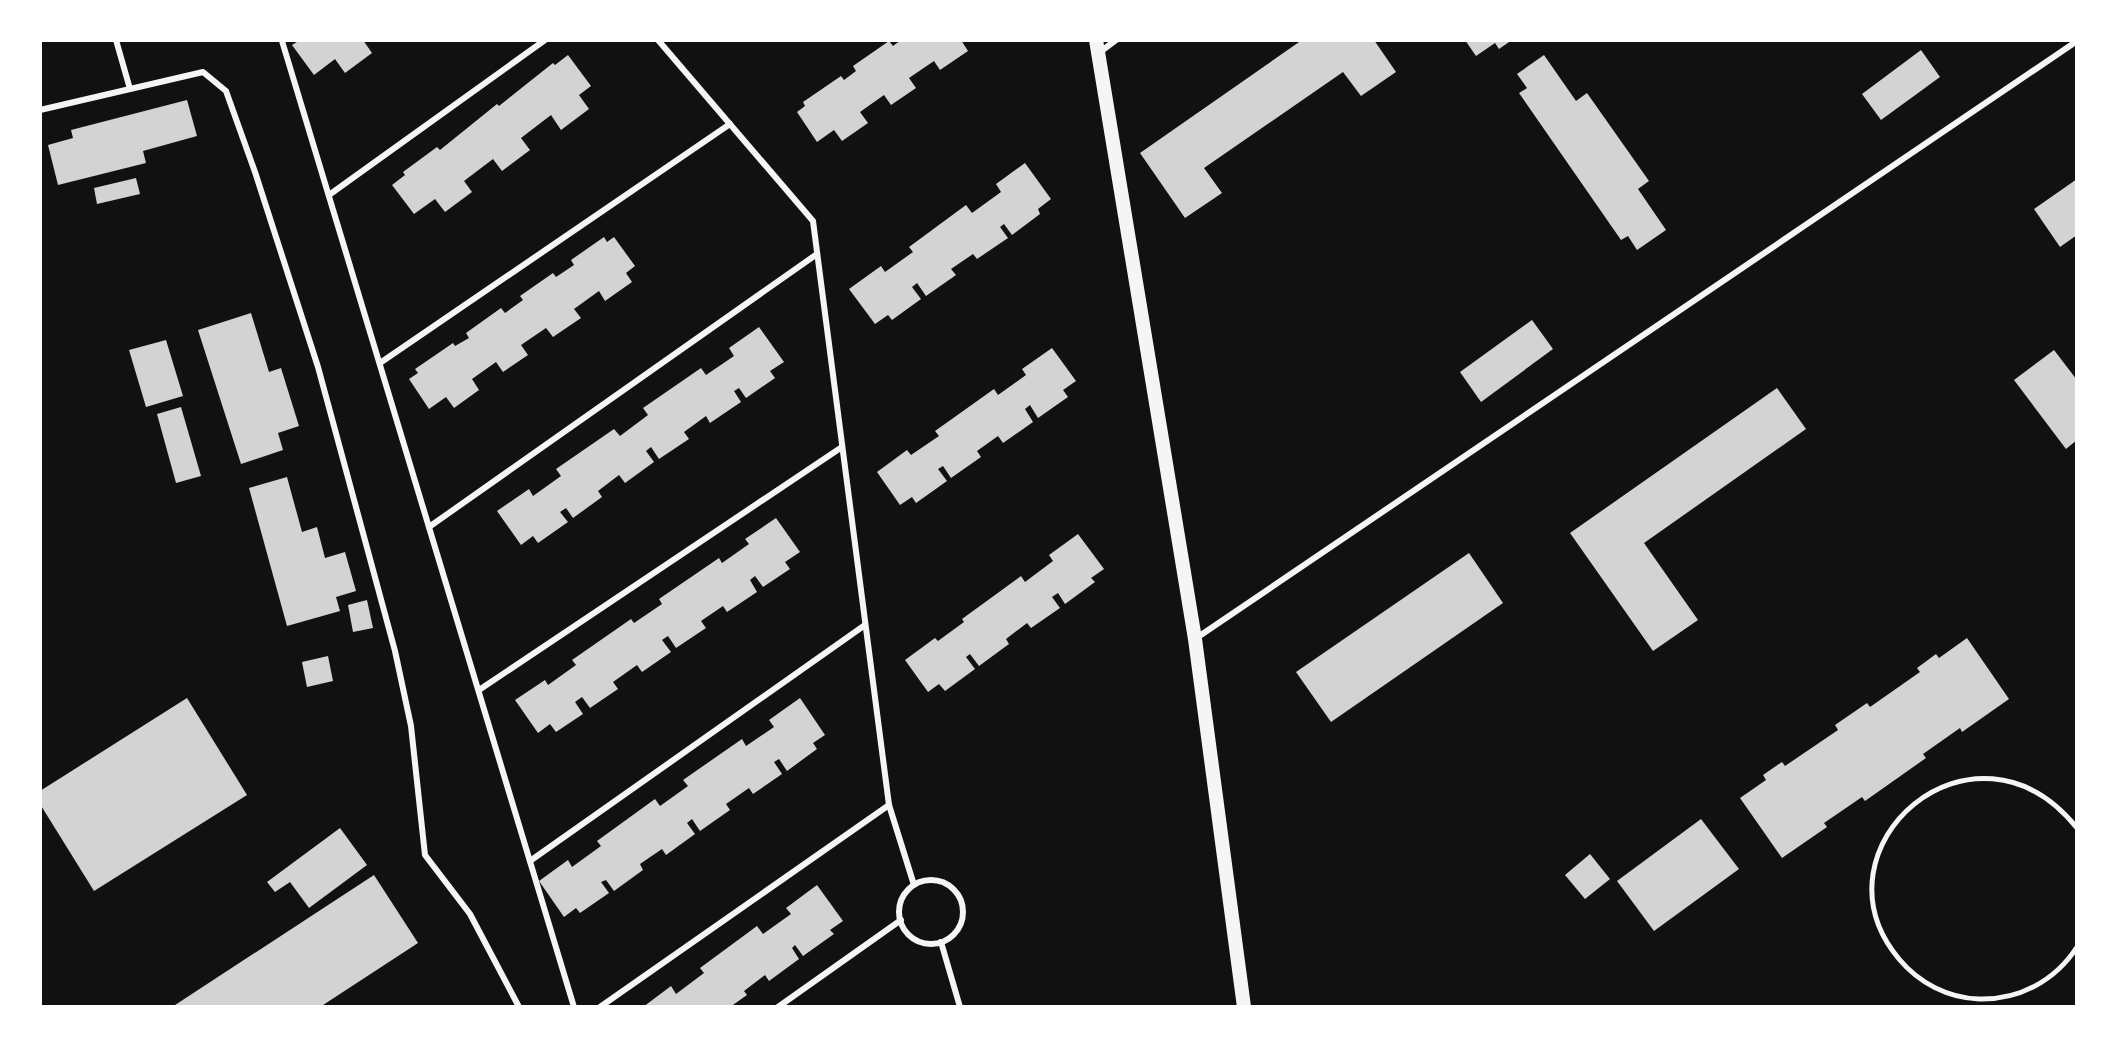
<svg xmlns="http://www.w3.org/2000/svg" width="2117" height="1047" font-family="'Noto Sans',sans-serif">
<style>
.building{fill:#d3d3d3}
.lines{fill:none;stroke-linecap:round;stroke-linejoin:round}
.path{stroke:#f5f5f5;stroke-width:5}
.service{stroke:#f5f5f5;stroke-width:6}
.tertiary{stroke:#f5f5f5;stroke-width:14}
</style>
<rect width="100%" height="100%" fill="#111"/>
<g class="building">
<polygon points="300,40 363,40 372,53 345,73 335,59 314,75 292,45"/>
<polygon points="901,40 961,40 968,51 940,70 934,61 909,78 916,88 891,105 884,95 860,112 868,123 842,141 834,130 817,142 797,112 805,106 803,102 841,76 844,80 856,71 853,66 889,41 893,46"/>
<polygon points="1302,40 1374,40 1396,72 1361,96 1343,72 1204,168 1222,193 1185,218 1140,153"/>
<polygon points="1465,40 1512,40 1499,49 1495,43 1476,56"/>
<polygon points="1921,50 1940,77 1881,120 1862,94"/>
<polygon points="568,55 591,86 579,95 589,109 561,130 551,115 521,138 530,150 502,171 493,159 464,181 472,192 445,212 435,199 414,214 392,185 405,175 403,172 437,147 440,150 497,104 499,106 553,63 555,65"/>
<polygon points="1544,55 1576,101 1587,93 1649,181 1638,189 1666,230 1637,250 1628,236 1621,240 1519,93 1527,88 1517,74"/>
<polygon points="187,100 197,136 143,151 146,163 58,185 48,145 73,138 71,130"/>
<polygon points="1025,163 1051,199 1038,209 1040,214 1012,235 1004,224 1000,227 1008,238 977,259 973,254 951,269 956,275 926,296 917,283 912,287 921,299 892,320 888,315 875,324 849,289 881,266 885,272 913,252 909,247 966,205 972,213 1001,192 996,184"/>
<polygon points="136,178 140,194 97,204 94,188"/>
<polygon points="2077,179 2077,235 2060,247 2034,209"/>
<polygon points="604,237 607,242 614,237 635,266 626,273 632,282 605,301 599,291 574,309 581,318 553,337 546,328 521,345 528,355 503,372 496,362 472,379 479,390 454,408 446,397 429,409 409,379 418,373 415,369 453,343 455,346 469,338 466,333 501,308 505,313 523,300 520,296 553,273 556,277 574,265 571,260"/>
<polygon points="251,313 269,372 281,368 299,426 278,433 283,450 241,464 198,330"/>
<polygon points="1532,320 1553,349 1481,402 1460,372"/>
<polygon points="759,327 784,362 770,371 775,378 746,398 739,388 734,391 741,402 710,423 706,416 684,432 689,439 659,459 651,447 646,451 654,462 625,483 619,475 598,491 602,497 573,518 566,508 560,512 568,522 538,543 533,536 521,545 497,511 529,489 533,496 561,476 556,469 614,429 620,436 648,415 643,408 701,368 706,375 734,356 729,348"/>
<polygon points="166,340 183,396 146,407 129,350"/>
<polygon points="1052,348 1076,381 1063,390 1068,397 1038,418 1030,405 1025,409 1033,422 1003,443 998,436 977,451 981,457 951,478 943,466 938,469 947,481 916,503 912,497 900,505 877,472 907,450 911,455 939,436 935,431 994,389 998,395 1026,375 1022,369"/>
<polygon points="2054,350 2077,380 2077,440 2066,449 2014,380"/>
<polygon points="1777,388 1806,429 1644,543 1698,620 1653,651 1570,533"/>
<polygon points="181,407 201,476 176,483 157,414"/>
<polygon points="287,477 302,532 317,527 325,558 345,552 356,591 336,597 340,611 287,626 249,488"/>
<polygon points="776,518 800,552 785,562 790,569 763,587 755,576 750,580 757,592 727,612 723,606 701,621 706,628 676,648 668,636 662,640 671,652 642,672 637,665 613,682 618,689 590,708 582,697 575,702 583,714 556,732 550,724 538,733 515,700 545,680 548,685 576,665 572,660 631,619 634,623 662,604 659,599 719,558 722,563 749,544 745,539"/>
<polygon points="1078,534 1104,569 1091,578 1095,582 1065,604 1058,593 1052,597 1060,608 1031,628 1027,623 1006,639 1009,644 979,666 970,654 966,657 975,669 945,691 939,684 928,692 905,660 935,638 938,641 964,622 962,619 1021,576 1025,582 1053,561 1049,555"/>
<polygon points="1469,553 1503,603 1331,722 1296,672"/>
<polygon points="367,600 373,628 353,632 348,605"/>
<polygon points="1967,638 2009,699 1962,732 1960,728 1923,754 1926,758 1865,801 1862,797 1824,823 1827,827 1782,858 1740,798 1766,780 1763,775 1782,762 1785,766 1838,730 1835,725 1867,703 1870,707 1920,672 1917,668 1936,654 1939,658"/>
<polygon points="328,656 333,681 307,687 302,662"/>
<polygon points="187,698 247,795 94,891 40,804 40,791"/>
<polygon points="800,698 825,735 813,743 817,749 787,771 779,759 774,762 782,774 753,794 749,788 726,804 730,810 700,831 692,819 687,823 695,834 666,855 662,849 640,864 643,870 614,891 606,880 601,882 609,893 580,913 576,908 564,917 539,881 568,860 572,867 601,846 597,841 655,799 660,806 688,786 683,780 742,739 746,746 774,727 769,720"/>
<polygon points="1701,819 1739,869 1654,931 1617,881"/>
<polygon points="340,828 367,865 309,908 290,882 275,892 267,882"/>
<polygon points="1590,854 1610,879 1585,899 1565,875"/>
<polygon points="374,875 418,943 320,1007 172,1007"/>
<polygon points="817,885 843,921 830,930 834,934 803,956 795,945 792,948 799,959 769,981 765,975 744,991 747,995 730,1007 710,1005 643,1007 671,986 676,994 704,973 700,968 757,926 763,934 791,914 786,908"/>
</g>
<g class="lines">
<path class="path" d="M2077 828C1974 700 1806 848 1899 959 1919 983 1948 998 1979 999 2019 1000 2055 981 2077 947"/>
<g class="service">
<polyline points="116,40 130,89"/>
<polyline points="284,40 282,41 574,1007"/>
<polyline points="658,40 813,221 889,805 914,885"/>
<polyline points="1100,52 1116,40"/>
<polyline points="40,110 203,72 226,91 255,172 318,367 395,651 411,726 425,855 470,914 519,1007"/>
<polyline points="329,195 545,40"/>
<polyline points="380,363 730,124"/>
<polyline points="429,527 817,254"/>
<polyline points="1195,639 2077,41"/>
<polyline points="479,690 842,447"/>
<polyline points="530,861 865,625"/>
<circle cx="931" cy="912" r="32"/>
<polyline points="941,942 960,1007"/>
<polyline points="600,1007 889,805"/>
<polyline points="778,1007 901,920"/>
</g>
<polyline class="tertiary" points="1096,40 1195,639 1244,1007"/>
</g>
<rect width="2117" height="1047" fill="none" stroke="#ffffff" stroke-width="84"/>
</svg>
